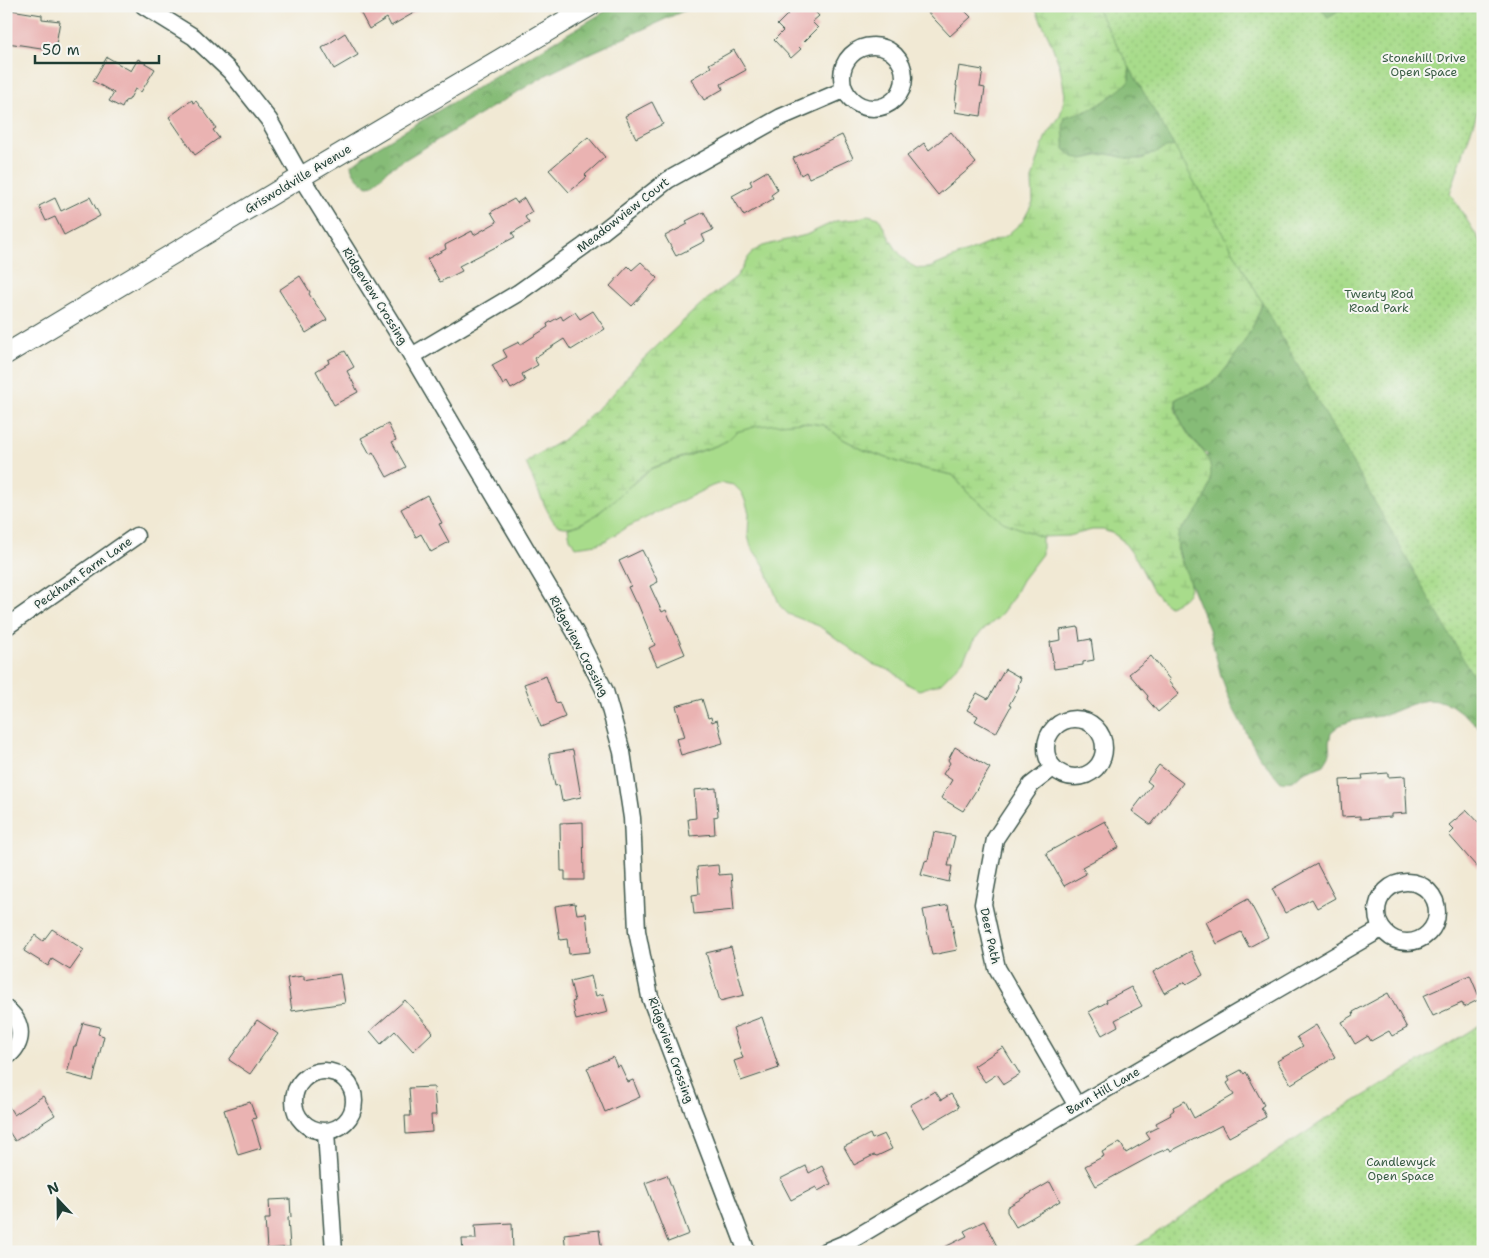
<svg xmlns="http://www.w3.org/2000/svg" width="1489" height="1258" font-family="'Shantell Sans',sans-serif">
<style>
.grass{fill:#a8dc8b;stroke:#648c60}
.forest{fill:url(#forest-crowns);stroke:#527c56}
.wetland{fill:url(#wetland-marsh);stroke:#648c60}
.park{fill:url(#park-dots);stroke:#648c60}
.building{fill:#eab3b2}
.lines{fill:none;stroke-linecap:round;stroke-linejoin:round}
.minor-casing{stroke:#3e574c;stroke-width:19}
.tertiary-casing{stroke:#3e574c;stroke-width:22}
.minor{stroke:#fff;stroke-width:16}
.tertiary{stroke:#fff;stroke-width:20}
.labels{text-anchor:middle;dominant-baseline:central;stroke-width:4;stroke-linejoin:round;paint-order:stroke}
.park-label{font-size:12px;fill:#3a5d45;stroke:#f6f6f2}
.street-label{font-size:12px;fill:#1f3d34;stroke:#f6f6f2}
</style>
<defs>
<pattern id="forest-crowns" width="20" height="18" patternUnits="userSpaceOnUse" patternTransform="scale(1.25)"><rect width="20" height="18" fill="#86bc77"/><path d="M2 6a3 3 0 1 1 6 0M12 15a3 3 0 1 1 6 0" fill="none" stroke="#6d9a62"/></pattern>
<pattern id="wetland-marsh" width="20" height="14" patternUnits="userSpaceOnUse" patternTransform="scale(1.25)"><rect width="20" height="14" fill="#a8dc8b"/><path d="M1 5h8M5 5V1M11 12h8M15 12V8" fill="none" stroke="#90be79"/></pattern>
<pattern id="park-dots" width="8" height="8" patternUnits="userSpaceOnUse" patternTransform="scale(1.25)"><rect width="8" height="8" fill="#a8dc8b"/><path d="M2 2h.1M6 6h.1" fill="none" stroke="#90be79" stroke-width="1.8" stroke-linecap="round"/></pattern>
</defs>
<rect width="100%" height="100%" fill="#f6f6f2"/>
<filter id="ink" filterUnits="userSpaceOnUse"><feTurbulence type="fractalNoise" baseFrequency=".02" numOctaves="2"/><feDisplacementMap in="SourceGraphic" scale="10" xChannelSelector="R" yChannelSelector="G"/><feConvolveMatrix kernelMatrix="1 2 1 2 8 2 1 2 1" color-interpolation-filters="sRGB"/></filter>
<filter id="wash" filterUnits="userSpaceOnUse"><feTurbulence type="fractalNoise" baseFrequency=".0096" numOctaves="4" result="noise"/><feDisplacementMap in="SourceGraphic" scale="20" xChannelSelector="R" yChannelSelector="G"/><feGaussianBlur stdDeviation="1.12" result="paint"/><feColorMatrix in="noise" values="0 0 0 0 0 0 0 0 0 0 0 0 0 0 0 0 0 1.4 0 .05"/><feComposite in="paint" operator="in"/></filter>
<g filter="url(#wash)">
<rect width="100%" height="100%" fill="#f1e9d4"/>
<polygon class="grass" points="801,422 824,425 843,439 864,450 907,465 953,475 968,493 1003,521 1042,537 1042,554 1022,580 1012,599 999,617 981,632 974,640 963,660 941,683 919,690 909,685 892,671 872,664 819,626 788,614 780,606 764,565 751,547 748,536 749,513 746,503 742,493 734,485 723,483 712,486 625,528 607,540 597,544 575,547 570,538 568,528 579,525 598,514 615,498 651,469 718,445 728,440 736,432 758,425"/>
<g class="forest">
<path d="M614 6H694L591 53 546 75 389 169 373 185 368 186C360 182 353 174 351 166L369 152Z"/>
<path d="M1319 6H1460L1432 144 1483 285V732L1470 719 1451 705 1440 701 1428 700 1417 702 1385 715 1351 721 1340 725 1331 732 1329 743 1330 754 1324 764 1302 773 1293 781 1281 782 1259 756 1233 708 1221 676 1209 629 1183 566 1177 545 1178 533 1193 517 1208 455C1192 441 1175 422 1176 399 1188 392 1203 390 1214 381 1229 369 1257 324 1261 305 1262 302 1261 297 1261 294L1163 149C1152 154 1142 160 1130 159 1123 158 1115 154 1107 154 1087 154 1084 168 1064 149 1065 136 1061 130 1065 117L1074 113 1085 112 1129 82V71L1132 60Z"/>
</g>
<path class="wetland" d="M1034 6H1144L1129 71V82C1116 92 1103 104 1088 110 1081 114 1074 113 1065 117 1061 130 1065 136 1064 149L1073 157 1084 159 1107 154 1131 159H1142L1163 149 1185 143 1261 294C1261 297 1262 302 1261 305 1257 324 1229 369 1214 381 1203 390 1188 392 1176 399 1176 403 1175 407 1176 411 1178 418 1188 435 1193 441 1200 449 1208 454 1210 465 1214 483 1204 505 1192 518 1188 523 1179 529 1178 536 1171 567 1214 590 1169 606L1160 599 1152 589 1137 560 1123 541 1114 534 1103 530H1092L1069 536 1042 537 1003 522 968 493 953 475 907 465 864 450 843 439 824 425 801 422 758 426 736 432 728 440 718 445C702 450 687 456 671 461 665 464 656 466 650 469 630 482 581 541 556 524 549 519 531 474 526 463L535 456 563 440 613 394 635 367 700 305 736 277 742 269 747 259 754 251 763 246 806 235 836 221 858 219 868 215 879 218C887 233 899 261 917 268 920 269 925 268 929 268L1006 236 1023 221 1033 202 1032 180 1035 169 1045 138 1060 116 1065 95 1060 67 1050 40Z"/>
<g class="park">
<polygon points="1095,6 1320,6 1328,18 1348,6 1483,6 1483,95 1450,193 1483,246 1483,694"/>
<polygon points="1483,1023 1483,1252 1128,1252 1326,1119"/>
</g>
<g id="blocks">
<g class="building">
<polygon points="370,6 426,6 391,26 387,18 369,29 360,12"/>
<polygon points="799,6 810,6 819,16 812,22 818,28 799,47 801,49 791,58 774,40 783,31 777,25 794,8"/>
<polygon points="922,6 960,6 971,17 950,36"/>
<polygon points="11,10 42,15 42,19 60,21 55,50 7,43 9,29 6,29 6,15 10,16"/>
<polygon points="345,33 358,55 334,69 322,48"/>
<polygon points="734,50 746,70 721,84 723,89 704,100 691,79 711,67 709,64"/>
<polygon points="107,57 131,71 138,59 155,69 141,92 135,89 129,100 125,101 122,108 109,101 114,93 93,81"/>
<polygon points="959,66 983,70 980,87 985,88 981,116 955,112 957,102 955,102 957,86 956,86"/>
<polygon points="192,100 193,103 196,101 207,115 216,128 213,130 219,138 195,155 169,117"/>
<polygon points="652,102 663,124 636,138 625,116"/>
<polygon points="951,132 976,163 938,195 907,156 924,143 929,150"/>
<polygon points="842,135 853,158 809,178 806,172 801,175 793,158"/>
<polygon points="588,137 605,157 585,175 587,177 569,192 549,170"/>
<polygon points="767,171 778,190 771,195 773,199 744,216 732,196 752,185 750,181"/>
<polygon points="90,197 100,216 64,235 55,217 46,221 39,206 55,198 61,211"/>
<polygon points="524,198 532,212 525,217 529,223 512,233 515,237 459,266 462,271 440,282 427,259 446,249 445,245 472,231 474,235 497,222 491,212 514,199 517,203"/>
<polygon points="704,212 713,230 702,235 705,241 676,256 665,236 688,224 686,221"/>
<polygon points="641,262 658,278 632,306 610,286 628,266 632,270"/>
<polygon points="300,276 310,292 309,294 327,320 306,333 279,290"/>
<polygon points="593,311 605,329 571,350 564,339 534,358 538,365 522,374 525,381 511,389 507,382 503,385 492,365 507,357 503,350 519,342 520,345 548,327 547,324 561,316 563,320 575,312 580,319"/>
<polygon points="345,351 354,367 347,371 358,392 334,405 316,371 329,363 328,360"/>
<polygon points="388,424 396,440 392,442 406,467 387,477 373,452 370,454 361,438"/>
<polygon points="427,495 442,523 439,524 449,542 431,552 421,534 416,537 401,509"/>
<polygon points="642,550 658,582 650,586 662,612 666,610 685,654 657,666 649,648 655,645 637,602 635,602 628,587 631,586 619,561"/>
<polygon points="1078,627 1080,641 1091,639 1094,660 1083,662 1083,665 1054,669 1050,642 1061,640 1060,630"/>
<polygon points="1151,656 1170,680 1168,681 1179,694 1158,712 1147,699 1148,696 1129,674"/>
<polygon points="1005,669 1021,678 1018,685 1019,687 1009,705 1011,706 996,733 975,721 978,716 967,710 977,693 988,699"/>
<polygon points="546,676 556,703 559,702 565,717 541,727 524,684"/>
<polygon points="702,699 708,718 711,717 712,722 717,720 723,743 681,755 676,739 685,737 676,706"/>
<polygon points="955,747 990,768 963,811 941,798 952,780 943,774 950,763 948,760"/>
<polygon points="573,750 581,797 562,801 559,785 555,786 549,754"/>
<polygon points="1159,765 1183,783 1151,825 1132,811 1152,785 1147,781"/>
<polygon points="1388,773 1388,777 1405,776 1407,813 1391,814 1391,817 1360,819 1360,816 1342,817 1340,780 1363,779 1362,775"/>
<polygon points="716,788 718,816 714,817 715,834 690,836 688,819 696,818 694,790"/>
<polygon points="1467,810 1483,827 1483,874 1449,835 1454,830 1449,825"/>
<polygon points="1105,821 1119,847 1082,867 1086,874 1064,886 1046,853"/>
<polygon points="583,822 584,880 565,880 565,871 561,871 560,823"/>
<polygon points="934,832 955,836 948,866 952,866 949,882 921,875 925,861 928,860"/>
<polygon points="1317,864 1335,898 1317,908 1312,899 1285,913 1272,889"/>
<polygon points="718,865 719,875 731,874 734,910 694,914 692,895 699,894 697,867"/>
<polygon points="1248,899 1268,937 1249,947 1241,932 1217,944 1206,922"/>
<polygon points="575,903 577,914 586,913 590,952 569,954 567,939 560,940 555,906"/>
<polygon points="948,905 957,950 932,955 923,910"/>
<polygon points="52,929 84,950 70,970 52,959 48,966 24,951 35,935 43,941"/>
<polygon points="731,947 744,995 720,1001 706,953"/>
<polygon points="1191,951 1203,975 1187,984 1185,982 1164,993 1153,972"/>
<polygon points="340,974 345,1003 292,1011 287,978 304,976 304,980"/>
<polygon points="1470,975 1480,999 1464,1007 1462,1003 1433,1016 1423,996"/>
<polygon points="591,976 596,996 603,994 608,1012 576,1020 572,1002 575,1001 570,981"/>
<polygon points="1131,987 1142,1006 1115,1020 1118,1026 1102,1035 1089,1012 1107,1002 1106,1000"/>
<polygon points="1388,993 1407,1028 1392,1036 1389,1031 1371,1041 1368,1036 1355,1044 1342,1022 1354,1015 1353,1012"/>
<polygon points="405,1000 433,1032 413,1051 395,1031 381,1044 370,1031"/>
<polygon points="762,1017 779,1068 741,1081 734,1061 743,1058 733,1028"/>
<polygon points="257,1020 278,1034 250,1074 229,1060"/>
<polygon points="83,1023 100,1027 98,1034 104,1036 93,1081 67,1074 74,1046 76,1046"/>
<polygon points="1316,1025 1335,1057 1291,1084 1277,1061 1303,1046 1297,1037"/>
<polygon points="1003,1047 1020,1074 1004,1084 997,1074 985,1082 974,1066"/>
<polygon points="613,1057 617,1067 620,1065 628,1082 633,1080 640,1097 605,1112 587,1068"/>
<polygon points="1241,1070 1244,1074 1246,1072 1264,1105 1261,1107 1266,1117 1229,1137 1222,1125 1171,1151 1169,1148 1157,1153 1096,1186 1085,1166 1104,1156 1102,1152 1120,1142 1126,1153 1150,1139 1146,1133 1158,1127 1156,1123 1171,1115 1170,1113 1174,1110 1173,1107 1185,1101 1194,1118 1234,1095 1227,1083 1230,1081 1228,1077"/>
<polygon points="434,1087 436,1115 431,1115 432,1132 406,1134 405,1116 411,1116 409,1088"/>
<polygon points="935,1091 941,1100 951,1094 959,1107 923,1128 910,1105"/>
<polygon points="43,1096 55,1115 15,1141 6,1127 6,1102 14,1115"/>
<polygon points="250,1102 256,1118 252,1119 261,1148 238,1155 224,1110"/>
<polygon points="870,1134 872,1139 884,1134 892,1149 877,1156 874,1155 854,1165 844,1147"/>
<polygon points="806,1166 809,1173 822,1166 831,1184 818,1191 816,1187 791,1200 780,1179"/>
<polygon points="667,1175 689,1234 668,1242 645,1183"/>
<polygon points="1050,1182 1060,1201 1016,1227 1007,1212 1007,1207"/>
<polygon points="290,1199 291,1217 288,1218 290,1247 267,1249 265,1219 270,1219 269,1200"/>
<polygon points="984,1221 1000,1252 935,1252 967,1236 964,1231"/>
<polygon points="512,1223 513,1252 463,1252 462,1239 476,1239 475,1225"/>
<polygon points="599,1230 602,1252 566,1252 564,1234"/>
</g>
</g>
</g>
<g filter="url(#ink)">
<use href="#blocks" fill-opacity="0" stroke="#3e574c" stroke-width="1"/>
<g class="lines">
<g class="minor-casing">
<g id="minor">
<polyline points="144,6 194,37 231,72 269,120 301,177 412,356 575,632 605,691 622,752 632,818 637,931 650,997 747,1252"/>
<circle cx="873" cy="77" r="31"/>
<polyline points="412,356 518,293 584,246 668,180 781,117 844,90"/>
<polyline points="6,627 136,536"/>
<circle cx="1075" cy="748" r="29"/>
<polyline points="1053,768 1031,785 995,839 983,904 997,968 1077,1106"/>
<circle cx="1407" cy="912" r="30"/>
<path d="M6 1009C24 1021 25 1045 6 1057"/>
<circle cx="324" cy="1101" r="30"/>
<polyline points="326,1132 334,1252"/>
<polyline points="824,1252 850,1241 1077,1106 1381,929"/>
</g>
</g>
<g class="tertiary-casing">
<polyline id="tertiary" points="6,354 301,177 590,6"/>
</g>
<use href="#minor" class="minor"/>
<use href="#tertiary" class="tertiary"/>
</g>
</g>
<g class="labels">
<g class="park-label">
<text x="1424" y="58">Stonehill Drive<tspan x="1424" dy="14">Open Space</tspan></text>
<text x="1379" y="294">Twenty Rod<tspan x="1379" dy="14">Road Park</tspan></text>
<text x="1401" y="1162">Candlewyck<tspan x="1401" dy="14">Open Space</tspan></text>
</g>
<g class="street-label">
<text transform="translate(298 179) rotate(-31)">Griswoldville Avenue</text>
<text transform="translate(623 215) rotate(-38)">Meadowview Court</text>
<text transform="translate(375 296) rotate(58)">Ridgeview Crossing</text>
<text transform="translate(83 573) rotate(-35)">Peckham Farm Lane</text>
<text transform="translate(579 646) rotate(62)">Ridgeview Crossing</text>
<text transform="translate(990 936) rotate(78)">Deer Path</text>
<text transform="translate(671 1050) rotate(70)">Ridgeview Crossing</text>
<text transform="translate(1103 1091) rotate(-30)">Barn Hill Lane</text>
</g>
</g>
<rect width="1489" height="1258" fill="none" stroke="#f6f6f2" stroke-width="25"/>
<g transform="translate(58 1200) rotate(338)" stroke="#f6f6f2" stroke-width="4" paint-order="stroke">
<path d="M0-4L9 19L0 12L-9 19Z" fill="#1f3d34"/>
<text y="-8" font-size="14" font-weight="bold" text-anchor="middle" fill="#1f3d34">N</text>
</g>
<path d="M35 55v8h124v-8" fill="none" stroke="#1f3d34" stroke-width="2.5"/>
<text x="42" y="55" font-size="15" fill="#1f3d34" stroke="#f6f6f2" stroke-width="4" paint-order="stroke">50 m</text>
</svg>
